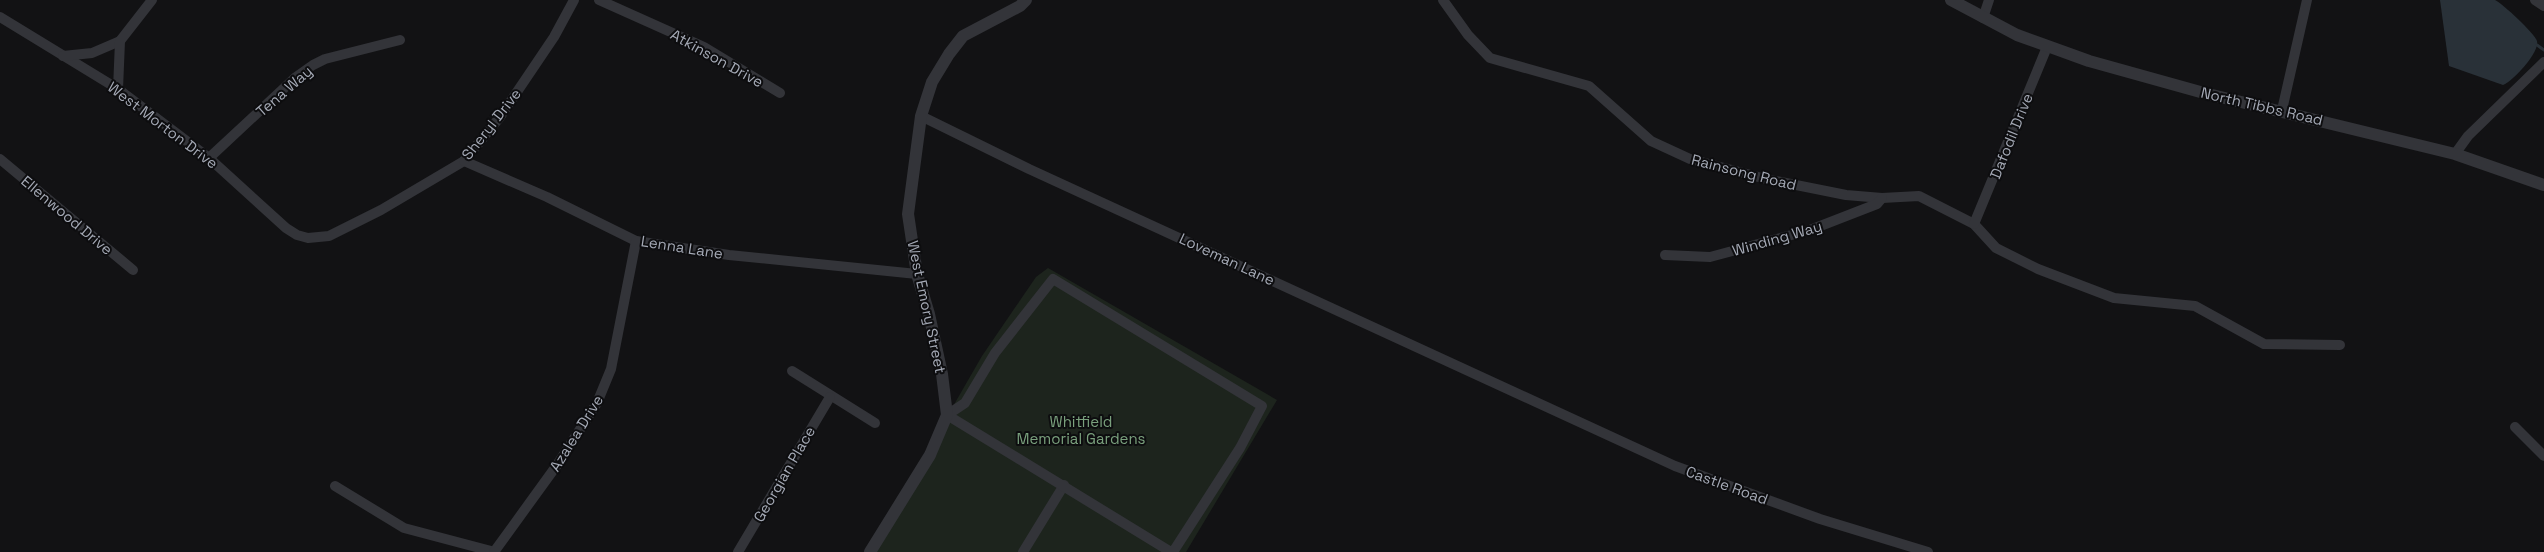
<svg xmlns="http://www.w3.org/2000/svg" width="2544" height="552" font-family="'Space Grotesk',sans-serif">
<style>
.green{fill:#1d241d}
.water{fill:#293138}
.lines{fill:none;stroke-linecap:round;stroke-linejoin:round}
.stream{stroke:#293138;stroke-width:3}
.minor{stroke:#333439;stroke-width:10}
.tertiary{stroke:#333439;stroke-width:12}
.labels{text-anchor:middle;dominant-baseline:central;stroke-width:4;stroke-linejoin:round;paint-order:stroke}
.street-label{font-size:15px;fill:#a4a9b5;stroke:#0d0d0f}
.park-label{font-size:15px;fill:#7aa07d;stroke:#0d0d0f}
</style>
<rect width="100%" height="100%" fill="#121214"/>
<polygon class="green" points="1048,268 1277,400 1186,552 869,552 982,356 1036,277"/>
<path class="water" d="M2440 0C2451 0 2487 0 2495 0 2503 4 2534 33 2537 41 2540 52 2513 81 2503 85L2449 66Z"/>
<g class="lines">
<polyline class="stream" points="2537,45 2544,50"/>
<g class="minor">
<polyline points="599,0 704,47 780,93"/>
<polyline points="1443,0 1468,35 1490,58 1589,86 1651,141 1690,159 1766,179 1846,195 1882,198 1919,196 1974,224 1996,248 2038,269 2114,298 2195,306 2264,344 2340,345"/>
<polyline points="2535,0 2544,6"/>
<polyline points="0,17 118,89 209,158 286,228 297,235 308,238 329,236 381,210 464,161 500,117 525,80 554,37 574,0"/>
<polyline points="1983,18 1989,0"/>
<polyline points="63,56 92,53 120,41"/>
<polyline points="118,89 120,41 152,0"/>
<polyline points="2282,110 2307,0"/>
<polyline points="921,116 1029,169 1675,466 1820,519 1928,552"/>
<polyline points="2455,154 2468,136 2544,62"/>
<polyline points="209,158 296,77 313,65 325,59 400,40"/>
<polyline points="0,159 133,270"/>
<polyline points="464,161 547,197 636,241 729,255 917,274"/>
<polyline points="1974,224 2047,47"/>
<polyline points="1665,255 1710,257 1810,230 1877,204 1882,198"/>
<polyline points="792,371 875,423"/>
<polyline points="2515,427 2544,456"/>
<polyline points="335,486 404,528 495,552"/>
<polyline points="494,552 557,465 597,403 611,369 636,241"/>
<polyline points="738,552 830,397"/>
<polyline points="1023,552 1064,485"/>
<polyline points="1171,552 947,415 965,403 995,353 1053,279 1262,406 1240,448 1173,552"/>
</g>
<g class="tertiary">
<polyline points="1951,0 2017,35 2089,61 2204,93 2455,154 2544,185"/>
<polyline points="870,552 930,455 947,415 942,374 929,314 917,274 908,214 921,116 932,82 949,54 963,36 1020,6 1026,0"/>
</g>
</g>
<g class="labels">
<g class="street-label">
<text transform="translate(717 58) rotate(29)">Atkinson Drive</text>
<text transform="translate(284 91) rotate(-41)">Tena Way</text>
<text transform="translate(2262 106) rotate(13)">North Tibbs Road</text>
<text transform="translate(491 124) rotate(-52)">Sheryl Drive</text>
<text transform="translate(163 125) rotate(37)">West Morton Drive</text>
<text transform="translate(2011 136) rotate(-68)">Dafodil Drive</text>
<text transform="translate(1744 172) rotate(14)">Rainsong Road</text>
<text transform="translate(67 215) rotate(40)">Ellenwood Drive</text>
<text transform="translate(1777 238) rotate(-16)">Winding Way</text>
<text transform="translate(682 247) rotate(9)">Lenna Lane</text>
<text transform="translate(1227 259) rotate(25)">Loveman Lane</text>
<text transform="translate(927 307) rotate(78)">West Emory Street</text>
<text transform="translate(576 433) rotate(-58)">Azalea Drive</text>
<text transform="translate(784 474) rotate(-60)">Georgian Place</text>
<text transform="translate(1727 485) rotate(20)">Castle Road</text>
</g>
<g class="park-label">
<text x="1081" y="421">Whitfield<tspan x="1081" dy="17">Memorial Gardens</tspan></text>
</g>
</g>
</svg>
